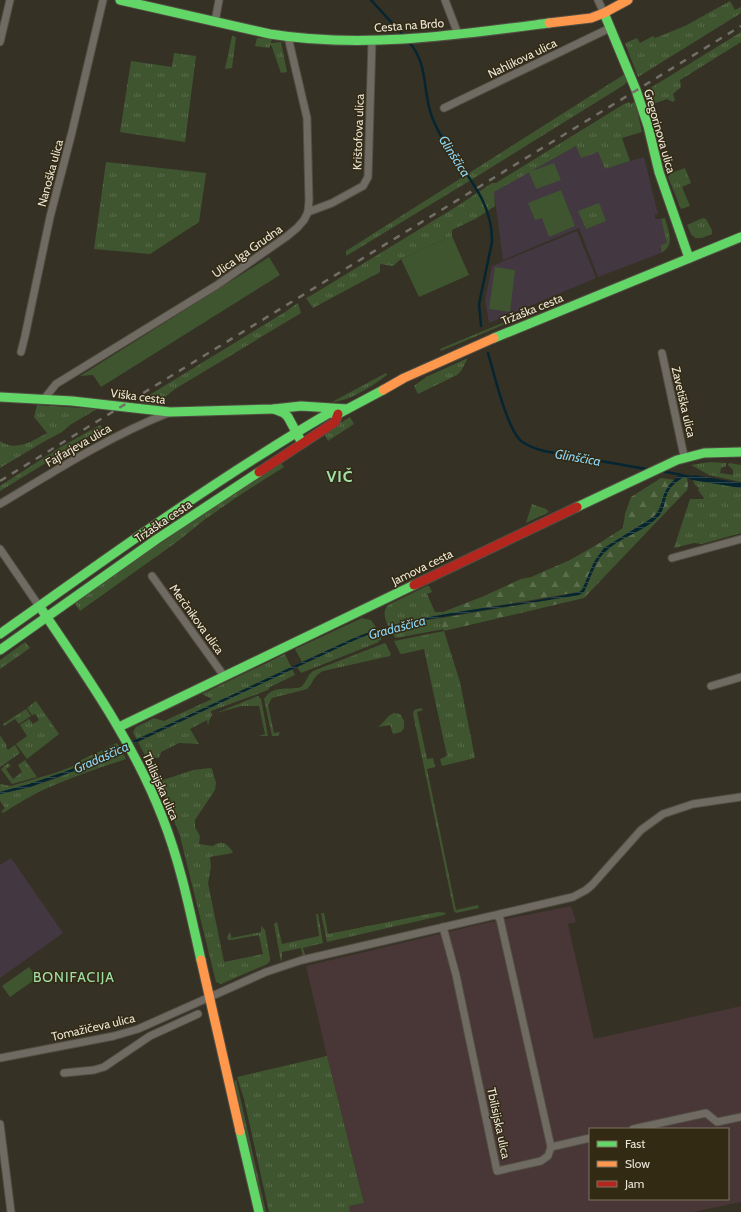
<svg xmlns="http://www.w3.org/2000/svg" width="741" height="1212" font-family="Cabin,sans-serif">
<style>
.industrial{fill:#493637;fill-rule:evenodd}
.education{fill:#433742}
.grass{fill:url(#grass-tufts)}
.forest{fill:url(#forest-firs)}
.garden{fill:#3f552f}
.water{fill:url(#water-rules)}
.lines{fill:none;stroke-linecap:round;stroke-linejoin:round}
.stream{stroke:#052631;stroke-width:2.5}
.street-casing{stroke:#524e43;stroke-width:9}
.fast-casing{stroke:#524e43;stroke-width:11}
.slow-casing{stroke:#524e43;stroke-width:11}
.jam-casing{stroke:#524e43;stroke-width:11}
.street{stroke:#6f6b62;stroke-width:7}
.fast{stroke:#63d668;stroke-width:9}
.slow{stroke:#ff974d;stroke-width:9}
.jam{stroke:#b3261e;stroke-width:9}
.rail{stroke:#726f66;stroke-width:2.5;stroke-dasharray:7 7;stroke-linecap:butt}
.labels{text-anchor:middle;dominant-baseline:central;stroke-width:3;stroke-linejoin:round;paint-order:stroke}
.street-label{font-size:12px;fill:#eae5d7;stroke:#332a13}
.water-label{font-size:13px;font-style:italic;fill:#8ad5f6;stroke:#332a13}
.quarter-label{font-size:14px;letter-spacing:1px;fill:#9fe0aa;stroke:#332a13}
.district-label{font-size:16px;font-weight:bold;letter-spacing:1px;fill:#9fe0aa;stroke:#332a13}
</style>
<defs>
<pattern id="grass-tufts" width="24" height="20" patternUnits="userSpaceOnUse"><rect width="24" height="20" fill="#3f552f"/><path d="M3 7l-1-3M5 7V3M7 7l1-3M15 17l-1-3M17 17v-4M19 17l1-3" fill="none" stroke="#5b6d4c"/></pattern>
<pattern id="forest-firs" width="22" height="20" patternUnits="userSpaceOnUse"><rect width="22" height="20" fill="#3f552f"/><path d="M5 1l3.5 6h-7zM16 11l3.5 6h-7z" fill="#5b6d4c"/></pattern>
<pattern id="water-rules" width="6" height="5" patternUnits="userSpaceOnUse"><rect width="6" height="5" fill="#052631"/><path d="M0 2.5h6" fill="none" stroke="#2a454e"/></pattern>
</defs>
<rect width="100%" height="100%" fill="#363125"/>
<path class="industrial" d="M571 906 576 922 568 924 594 1039 741 1006V1202L693 1212H350L349 1206 364 1203 327 1056 306 966 481 924ZM590 1129H728V1199H590Z"/>
<g class="education">
<polygon points="576,146 598,152 605,169 644,157 658,214 655,214 655,219 661,219 667,243 660,249 661,253 598,277 579,228 503,260 494,192"/>
<polygon points="577,231 596,278 489,323 485,300 492,266"/>
<polygon points="11,858 63,933 0,978 0,865"/>
</g>
<g class="grass">
<polygon points="730,1 735,10 741,7 741,13 638,77 625,43 637,38 640,43 653,36 655,38 685,26"/>
<polygon points="741,32 741,42 680,80 681,87 673,94 675,100 673,102 667,99 653,104 653,108 650,109 648,100 644,92"/>
<polygon points="232,36 236,37 232,68 225,69"/>
<polygon points="257,38 272,38 271,43 281,42 287,72 281,73 271,44 269,48 255,46"/>
<polygon points="174,53 196,56 185,142 120,132 131,61 172,67"/>
<polygon points="625,74 628,81 624,85 484,172 346,256 346,251"/>
<polygon points="635,101 642,132 622,138 630,161 605,169 598,152 581,158 576,146 494,192 495,206 477,218 452,230 452,236 401,259 393,266 380,264 380,272 313,308 306,298 312,295 459,205 492,183 496,183 624,104 629,102 631,104"/>
<polygon points="106,162 206,173 199,222 150,254 94,249"/>
<polygon points="685,168 691,183 682,187 690,206 681,209 668,177 671,173"/>
<polygon points="599,203 606,221 586,229 578,211"/>
<path d="M665 218C668 231 676 245 661 253V245L667 243 661 219Z"/>
<polygon points="703,218 706,219 712,230 712,234 702,238 695,238 691,234 687,225"/>
<polygon points="298,303 301,313 175,389 160,401 158,405 138,402 285,312"/>
<polygon points="514,318 515,320 441,351 440,349"/>
<polygon points="468,358 461,371 457,375 418,394 414,386 426,377"/>
<path d="M386 373 387 375C372 386 350 401 332 402Z"/>
<path d="M37 405 97 409 70 425 62 432 45 441 0 468V441C15 452 33 441 47 433L34 417Z"/>
<polygon points="350,417 354,424 328,441 324,433"/>
<polygon points="100,425 103,429 71,445 74,451 84,446 85,447 66,458 62,453 0,491 0,486 59,448"/>
<polygon points="280,462 284,467 240,495 204,520 178,541 80,611 74,602"/>
<polygon points="710,462 726,463 726,466 721,468 720,473 733,475 733,470 728,465 729,463 741,465 741,482 709,475 691,465"/>
<polygon points="693,480 741,488 741,533 702,544 694,543 674,548 690,499 703,499 704,498 698,490 699,488 695,485"/>
<polygon points="532,504 546,509 549,512 526,523"/>
<path d="M427 586H429L432 592 427 594 435 612H443L442 615 388 626C385 618 382 612 388 605Z"/>
<polygon points="441,618 440,621 444,629 396,638 393,635 389,628 411,622"/>
<polygon points="378,631 381,637 381,640 378,641 379,642 301,673 297,667 355,640"/>
<polygon points="444,631 460,682 475,758 442,766 440,759 447,756 424,649 402,654 400,653 394,641"/>
<polygon points="25,642 30,648 0,669 0,660"/>
<path d="M385 643 391 654 390 656 323 671C313 676 314 682 307 689L272 698 268 705 274 733 280 732 278 736H272L264 699C274 684 286 691 301 687 307 682 307 675 313 671Z"/>
<polygon points="285,654 291,667 137,740 133,732 136,727 154,718 164,721 212,699 202,694"/>
<polygon points="292,669 295,675 270,687 268,690 211,711 212,715 209,721 208,726 207,720 190,729 199,744 179,743 161,752 159,758 146,757 138,742"/>
<polygon points="258,696 261,699 268,736 259,736 265,734 259,706 242,706 216,713"/>
<polygon points="36,701 59,734 27,759 16,744 27,736 20,725 29,719 33,724 39,720 35,714 32,715 27,708"/>
<polygon points="421,708 423,710 417,712 427,759 433,758 435,767 427,769 456,910 478,905 479,908 456,913 454,911 413,714 414,710"/>
<polygon points="26,709 31,716 19,724 15,719 4,726 3,724"/>
<path d="M394 713 400 714 404 721V728L401 732 393 734 390 725 377 727C384 724 386 716 394 713Z"/>
<polygon points="0,735 7,746 6,747 8,750 15,745 20,753 0,767"/>
<polygon points="117,743 120,747 56,776 29,784 0,792 0,784 11,786 55,773 71,767 81,760 103,750 110,746"/>
<path d="M121 750 126 759C99 768 72 777 45 789 30 796 17 804 3 813L1 812 5 808 0 801V794L30 787 57 778Z"/>
<polygon points="25,760 37,777 12,784 1,769 8,763 11,766 6,769 13,779 22,772 18,765"/>
<path d="M149 762 155 763 156 770 163 780 193 770 210 768 212 769 216 783 215 790 195 820V827L200 836 199 844 213 846C221 839 229 844 233 853L210 857 211 867 208 883 224 962 263 954 259 935 232 940H228L227 937 230 932 231 938 261 932V926L265 930 270 958V961L267 964 221 984 216 982 180 836 165 798Z"/>
<polygon points="438,912 446,913 444,915 327,942 321,913 324,913 328,934"/>
<polygon points="316,914 318,914 323,943 303,948 305,955 303,956 301,948 282,952 282,958 281,962 274,924 277,922 282,944 319,936"/>
<polygon points="327,1056 364,1203 349,1206 350,1212 269,1212 244,1099 237,1077"/>
<polygon points="236,1079 266,1212 264,1212 234,1082"/>
</g>
<g class="forest">
<path d="M684 477 687 478 688 486 687 490 584 598 444 631 440 620 441 618 579 595 584 592C591 578 594 562 606 551 620 537 643 532 658 517 664 511 664 502 667 494 670 487 677 481 684 477Z"/>
<path d="M661 478 675 480C660 492 665 507 651 519L604 548 594 562 582 590 579 592 442 615 443 612 484 596 521 579 531 577 570 560 598 544 623 528 625 514 631 497Z"/>
</g>
<g class="garden">
<polygon points="554,163 561,180 536,189 529,172"/>
<polygon points="561,190 575,226 549,237 542,218 535,220 528,203"/>
<polygon points="452,236 469,275 419,297 401,259"/>
<polygon points="269,257 280,275 101,387 93,375 80,376"/>
<polygon points="495,267 515,270 510,312 489,309"/>
<polygon points="362,618 371,620 377,629 354,638 302,662 295,649"/>
<polygon points="29,967 37,978 10,997 2,986"/>
</g>
<path class="water" d="M681 474 693 476 694 475 741 483V488L693 480 684 477C677 481 670 486 667 494 664 502 664 511 658 517 643 532 620 537 606 551 594 562 591 578 584 592L579 595 411 622 377 631 355 640 77 770 30 787 0 794V792L29 784 75 768 354 638C426 610 504 609 579 592L582 590 594 562 604 548 655 516C662 508 661 499 666 490 669 484 676 478 681 474Z"/>
<g class="lines">
<g class="stream">
<polyline points="371,0 403,35"/>
<path d="M409 42C429 65 422 90 432 117 449 162 493 190 492 242L479 304 481 326"/>
<path d="M488 353C494 373 507 429 521 441 528 446 536 449 544 451L646 469"/>
<polyline points="661,471 682,475"/>
</g>
<g class="street-casing">
<g id="street">
<polyline points="445,0 458,34"/>
<polyline points="598,0 604,13"/>
<polyline points="215,22 219,0"/>
<polyline points="0,42 10,0"/>
<polyline points="444,108 610,28"/>
<polyline points="308,212 332,203 363,186 368,177 372,40"/>
<polyline points="21,352 25,336 50,217 72,132 103,0"/>
<polyline points="662,353 684,456"/>
<polyline points="44,399 56,384 217,285 286,237 297,228 304,220 308,212 309,200 307,118 288,37"/>
<path d="M0 504C55 471 108 437 168 413"/>
<polyline points="0,549 39,606"/>
<polyline points="672,558 741,539"/>
<polyline points="152,576 224,676"/>
<polyline points="711,686 741,677"/>
<polyline points="443,927 456,975 497,1171 541,1161 548,1156 551,1147 500,919 497,916"/>
<polyline points="0,1058 114,1036 138,1029 266,972 302,960 573,897 586,890 592,885 641,830 663,814 693,804 741,797"/>
<polyline points="64,1073 94,1070 104,1067 150,1036 198,1014"/>
<polyline points="0,1124 11,1212"/>
<polyline points="633,1129 706,1113 717,1122 741,1117"/>
<polyline points="551,1147 590,1138"/>
</g>
</g>
<g class="fast-casing">
<g id="fast">
<path d="M120 0 270 34C362 49 458 35 549 23"/>
<polyline points="604,13 636,90 648,126 659,172 689,258"/>
<polyline points="494,338 741,237"/>
<polyline points="0,397 72,401 170,412 274,409 301,406 347,409"/>
<polyline points="274,409 284,413 288,417 302,443"/>
<polyline points="577,507 677,460 704,453 741,452"/>
<path d="M42 610C87 677 134 743 163 819 181 865 190 912 201 960"/>
<path d="M0 634C108 557 215 480 329 413L338 414 383 390"/>
<polyline points="0,650 157,539 259,472"/>
<polyline points="119,727 414,585"/>
<polyline points="240,1131 259,1212"/>
</g>
</g>
<g class="slow-casing">
<g id="slow">
<polyline points="549,23 591,18 604,13 628,0"/>
<polyline points="383,390 404,378 494,338"/>
<polyline points="201,960 240,1131"/>
</g>
</g>
<g class="jam-casing">
<g id="jam">
<polyline points="259,472 335,422 338,414"/>
<polyline points="414,585 577,507"/>
</g>
</g>
<use href="#street" class="street"/>
<use href="#fast" class="fast"/>
<use href="#slow" class="slow"/>
<use href="#jam" class="jam"/>
<polyline class="rail" points="0,481 741,26"/>
</g>
<g class="labels">
<g class="street-label">
<text transform="translate(409 25) rotate(-4)">Cesta na Brdo</text>
<text transform="translate(522 58) rotate(-26)">Nahlikova ulica</text>
<text transform="translate(660 131) rotate(74)">Gregorinova ulica</text>
<text transform="translate(358 132) rotate(-88)">Krištofova ulica</text>
<text transform="translate(50 173) rotate(-75)">Nanoška ulica</text>
<text transform="translate(247 251) rotate(-35)">Ulica Iga Grudna</text>
<text transform="translate(532 309) rotate(-22)">Tržaška cesta</text>
<text transform="translate(138 396) rotate(7)">Viška cesta</text>
<text transform="translate(684 402) rotate(77)">Zavetiška ulica</text>
<text transform="translate(78 445) rotate(-30)">Fajfarjeva ulica</text>
<text transform="translate(163 521) rotate(-34)">Tržaška cesta</text>
<text transform="translate(422 567) rotate(-26)">Jamova cesta</text>
<text transform="translate(197 619) rotate(54)">Merčnikova ulica</text>
<text transform="translate(161 786) rotate(66)">Tbilisijska ulica</text>
<text transform="translate(93 1027) rotate(-13)">Tomažičeva ulica</text>
<text transform="translate(499 1123) rotate(78)">Tbilisijska ulica</text>
</g>
<g class="water-label">
<text transform="translate(455 156) rotate(57)">Glinščica</text>
<text transform="translate(578 457) rotate(10)">Glinščica</text>
<text transform="translate(397 627) rotate(-15)">Gradaščica</text>
<text transform="translate(101 757) rotate(-24)">Gradaščica</text>
</g>
<g class="quarter-label">
<text x="74" y="977">BONIFACIJA</text>
</g>
<g class="district-label">
<text x="340" y="476">VIČ</text>
</g>
</g>
<rect x="589" y="1128" width="140" height="72" fill="#332a13" stroke="#7c7561"/>
<rect x="597" y="1141" width="20" height="6" fill="#63d668" stroke="#7c7561"/>
<text x="625" y="1148" font-size="12" fill="#eae5d7">Fast</text>
<rect x="597" y="1161" width="20" height="6" fill="#ff974d" stroke="#7c7561"/>
<text x="625" y="1168" font-size="12" fill="#eae5d7">Slow</text>
<rect x="597" y="1181" width="20" height="6" fill="#b3261e" stroke="#7c7561"/>
<text x="625" y="1188" font-size="12" fill="#eae5d7">Jam</text>
</svg>
